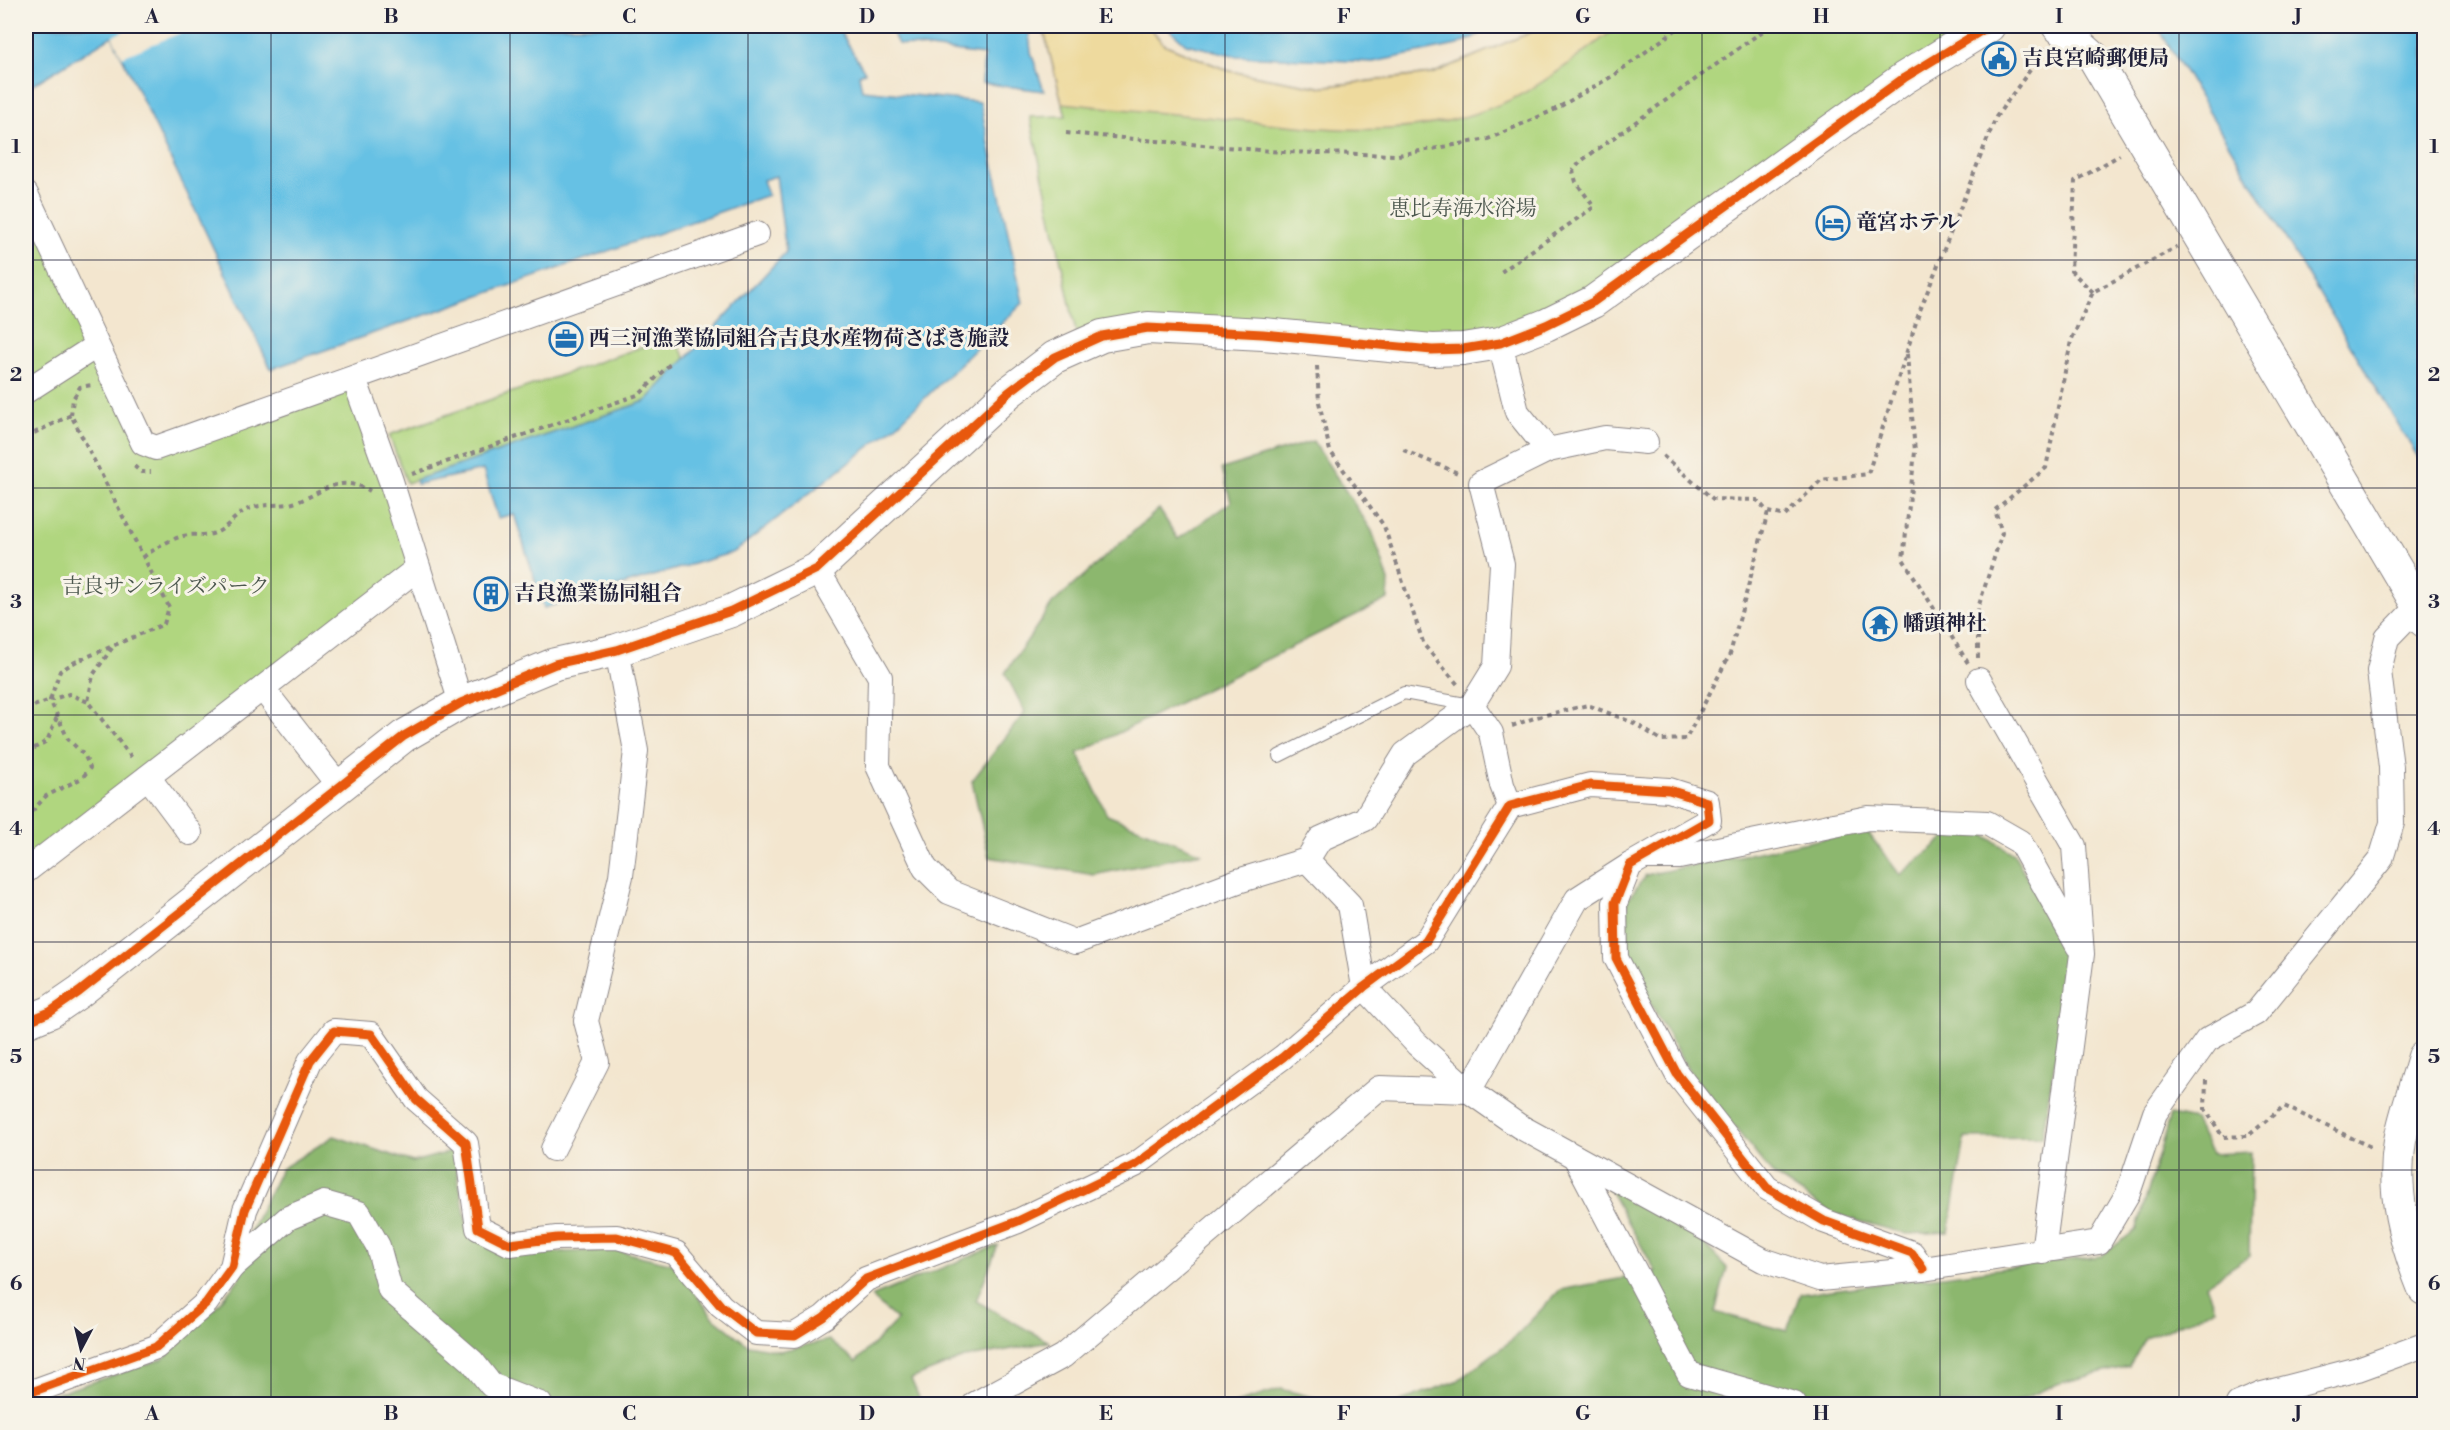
<svg xmlns="http://www.w3.org/2000/svg" width="2450" height="1430" font-family="'Libre Bodoni','Noto Serif JP',serif">
<style>
.green{fill:#b0d67f;stroke:#697c5d;stroke-width:1.5}
.forest{fill:#8cb76e;stroke:#576c54;stroke-width:1.5}
.sand{fill:#eeda9e;stroke:#887e6c;stroke-width:1.5}
.water{fill:#66c1e4;stroke:#447290;stroke-width:1.5}
.pier{fill:#f3e6cf}
.lines{fill:none;stroke-linecap:round;stroke-linejoin:round}
.service-casing{stroke:#8a8485;stroke-width:14}
.minor-casing{stroke:#8a8485;stroke-width:26}
.tertiary-casing{stroke:#8a8485;stroke-width:34}
.path{stroke:#8a8485;stroke-width:4;stroke-dasharray:4.5 4.5;stroke-linecap:butt}
.service{stroke:#fff;stroke-width:12}
.minor{stroke:#fff;stroke-width:24}
.tertiary{stroke:#fff;stroke-width:32}
.cycleway-casing{stroke:#f7f3e8;stroke-width:13}
.cycleway{stroke:#e8590c;stroke-width:9}
.grid{fill:none;stroke:#22223b;stroke-width:1.5;stroke-opacity:0.55}
.labels{text-anchor:middle;dominant-baseline:central;stroke-width:6;stroke-linejoin:round;paint-order:stroke}
.poi-label{font-size:21px;font-weight:bold;fill:#22223b;stroke:#f7f3e8;text-anchor:start}
.park-label{font-size:21px;fill:#4d584f;stroke:#f7f3e8}
.neatline{fill:none;stroke:#22223b;stroke-width:2}
.grid-label{font-size:20px;text-anchor:middle;font-weight:bold;fill:#22223b}
</style>
<rect width="100%" height="100%" fill="#f7f3e8"/>
<filter id="ink" filterUnits="userSpaceOnUse"><feTurbulence type="fractalNoise" baseFrequency=".0167" numOctaves="2"/><feDisplacementMap in="SourceGraphic" scale="12" xChannelSelector="R" yChannelSelector="G"/><feConvolveMatrix kernelMatrix="1 2 1 2 8 2 1 2 1" color-interpolation-filters="sRGB"/></filter>
<filter id="wash" filterUnits="userSpaceOnUse"><feTurbulence type="fractalNoise" baseFrequency=".008" numOctaves="4" result="noise"/><feDisplacementMap in="SourceGraphic" scale="24" xChannelSelector="R" yChannelSelector="G"/><feGaussianBlur stdDeviation="1.35" result="paint"/><feColorMatrix in="noise" values="0 0 0 0 0 0 0 0 0 0 0 0 0 0 0 0 0 1.4 0 .05"/><feComposite in="paint" operator="in"/></filter>
<g filter="url(#wash)">
<rect width="100%" height="100%" fill="#f3e6cf"/>
<g class="green">
<polygon points="1045,26 1149,26 1163,44 1229,71 1318,87 1432,74 1546,26 1983,26 1593,302 1500,343 1315,338 1079,346 1030,117 1066,116 1045,35"/>
<polygon points="26,194 143,443 354,378 418,568 26,871"/>
<polygon points="673,336 686,359 646,401 407,483 389,435"/>
</g>
<g class="forest">
<polygon points="1313,441 1372,531 1389,581 1388,599 1078,753 1107,815 1201,853 1094,875 989,857 972,781 1025,712 1005,673 1052,604 1159,509 1178,539 1231,502 1222,469"/>
<polygon points="1866,830 1900,875 1951,833 1983,834 2014,854 2072,958 2042,1137 1965,1138 1949,1232 1907,1234 1833,1214 1772,1174 1687,1068 1626,960 1627,900 1646,875"/>
<polygon points="2170,1115 2194,1120 2212,1154 2251,1152 2249,1256 2206,1285 2215,1309 2146,1338 2129,1366 2057,1384 2010,1404 1392,1404 1457,1381 1512,1340 1560,1290 1656,1272 1607,1185 1692,1231 1727,1268 1715,1312 1787,1331 1800,1294 2101,1256 2137,1229"/>
<polygon points="334,1136 413,1162 453,1151 469,1235 512,1254 615,1250 673,1264 714,1318 748,1345 780,1351 829,1340 856,1362 897,1320 871,1297 998,1245 976,1301 1049,1342 964,1358 911,1379 922,1404 32,1404 40,1399 163,1359 214,1309 239,1279 248,1236 281,1169"/>
<polygon points="1281,1389 1339,1404 1233,1404"/>
</g>
<path class="sand" d="M1045 26H1149L1163 44 1229 71 1318 87 1432 74 1546 26H1619C1586 50 1547 83 1510 100 1418 142 1336 130 1238 120 1180 115 1121 109 1062 103L1045 35Z"/>
<g class="water">
<polygon points="26,26 837,26 865,72 859,75 862,90 980,102 1023,303 897,425 734,552 544,608 514,514 498,518 483,470 417,484 416,480 646,401 786,252 776,176 763,180 768,195 271,369 112,36 26,89"/>
<polygon points="889,26 1028,26 1031,52 1044,91 982,83 984,55 898,44"/>
<polygon points="1166,26 1497,26 1457,45 1373,62 1237,56 1186,44"/>
<polygon points="2157,26 2424,26 2424,467"/>
</g>
<polygon class="pier" points="136,26 197,26 122,57 112,36"/>
</g>
<g filter="url(#ink)">
<g class="lines">
<g class="service-casing">
<polyline id="service" points="1279,756 1404,693 1471,705"/>
</g>
<g class="minor-casing">
<g id="minor">
<polyline points="26,194 143,443 156,448 757,234"/>
<polyline points="1500,343 1517,412 1548,450"/>
<polyline points="354,378 391,481 461,703"/>
<polyline points="26,391 96,346"/>
<polyline points="817,569 880,677 878,766 925,868 949,892 1075,942 1238,881 1307,860 1320,839 1365,819 1405,754 1472,705 1496,666 1502,564 1481,483 1548,450 1605,438 1646,442"/>
<polyline points="1979,680 2074,846 2082,954 2043,1252"/>
<polyline points="263,689 339,786"/>
<polyline points="1472,705 1491,733 1502,785 1510,806"/>
<polyline points="148,777 190,833"/>
<polyline points="1646,857 1679,857 1868,818 1987,823 2020,842 2078,946"/>
<polyline points="1307,860 1350,905 1364,987 1417,1044 1469,1091 1577,899 1630,865"/>
<polyline points="26,871 418,568"/>
<polyline points="553,1149 597,1062 586,1021 621,876 636,751 617,650"/>
<polyline points="1575,1157 1689,1374 1794,1404"/>
<polyline points="232,1267 288,1218 324,1203 359,1213 378,1246 390,1290 472,1361 491,1385 540,1404"/>
<polyline points="26,1394 156,1347 206,1303 232,1267 245,1210 310,1061 334,1031 371,1034 416,1099 466,1143 478,1228 510,1244 557,1238 617,1237 676,1253 721,1306 756,1333 795,1335 824,1317 866,1279 1018,1221 1135,1165 1283,1057 1364,987 1426,941 1510,806 1590,785 1669,790 1707,802 1709,820 1630,865 1615,903 1616,958 1677,1074 1767,1188 1824,1221 1912,1253 1923,1269"/>
<polyline points="975,1404 1063,1356 1379,1088 1469,1091 1519,1126 1763,1260 1820,1279 1923,1269 2099,1242 2128,1193 2155,1113 2207,1040 2256,1013 2381,859 2392,823 2391,767 2379,671 2387,638 2418,606"/>
<polyline points="2238,1404 2262,1394 2358,1369 2424,1345"/>
</g>
</g>
<g class="tertiary-casing">
<g id="tertiary">
<polyline points="2058,26 2094,58 2418,606 2424,621"/>
<polyline points="26,1022 50,1012 79,992 404,736 461,703 555,664 617,650 731,611 817,569 1009,392 1055,357 1102,336 1148,328 1263,334 1432,350 1463,349 1500,343 1546,325 1593,302 1904,78 1989,26"/>
<path d="M2424 1057C2416 1085 2405 1113 2400 1141 2391 1192 2405 1242 2424 1289"/>
</g>
</g>
<g class="path">
<polyline points="1066,133 1282,152 1398,155 1488,139 1554,110 1614,75 1681,26"/>
<polyline points="1501,272 1594,207 1576,182 1573,171 1581,161 1770,26"/>
<polyline points="2093,292 2071,271 2075,181 2120,155"/>
<polyline points="1907,354 1915,452 1903,559 1968,663"/>
<polyline points="1317,366 1319,402 1330,451 1384,526 1424,645 1459,686"/>
<polyline points="71,415 73,399 80,387 92,385"/>
<polyline points="26,437 71,415 169,607 164,624 75,662 60,671 50,700 34,706 26,713"/>
<polyline points="1403,450 1460,474"/>
<polyline points="1663,456 1713,499 1757,500 1768,512 1785,516 1821,480 1868,474 1919,313 1996,117 2046,48"/>
<polyline points="134,466 141,472 151,472"/>
<polyline points="412,474 640,394 670,364"/>
<path d="M143 557C155 549 168 540 183 536 193 533 205 537 215 533 226 529 234 517 244 511 259 503 273 506 289 504 319 498 335 471 370 491"/>
<polyline points="112,648 93,675 88,702 133,759"/>
<polyline points="1978,658 1978,608 2002,533 1995,510 2046,468 2071,341 2093,292 2177,247"/>
<polyline points="1512,726 1537,717 1588,705 1634,723 1661,740 1686,739 1730,654 1768,512"/>
<polyline points="26,753 47,741 57,717"/>
<polyline points="26,818 46,796 82,778 90,768 85,756 68,739 50,700 69,694 88,702"/>
<polyline points="2206,1080 2205,1109 2223,1137 2248,1136 2284,1106 2373,1148"/>
</g>
<use href="#service" class="service"/>
<use href="#minor" class="minor"/>
<use href="#tertiary" class="tertiary"/>
<g class="cycleway-casing">
<g id="cycleway">
<polyline points="26,1022 50,1012 79,992 404,736 461,703 555,664 617,650 731,611 817,569 1009,392 1055,357 1102,336 1148,328 1263,334 1432,350 1463,349 1500,343 1546,325 1593,302 1904,78 1989,26"/>
<polyline points="26,1394 156,1347 206,1303 232,1267 245,1210 310,1061 334,1031 371,1034 416,1099 466,1143 478,1228 510,1244 557,1238 617,1237 676,1253 721,1306 756,1333 795,1335 824,1317 866,1279 1018,1221 1135,1165 1283,1057 1364,987 1426,941 1510,806 1590,785 1669,790 1707,802 1709,820 1630,865 1615,903 1616,958 1677,1074 1767,1188 1824,1221 1912,1253 1923,1269"/>
</g>
</g>
<use href="#cycleway" class="cycleway"/>
</g>
</g>
<path class="grid" d="M271 26V1404M510 26V1404M748 26V1404M987 26V1404M1225 26V1404M1463 26V1404M1702 26V1404M1940 26V1404M2179 26V1404M26 260H2424M26 488H2424M26 715H2424M26 942H2424M26 1170H2424"/>
<defs>
<g id="civic-ring" transform="scale(1.725)"><circle r="9.5" fill="#f7f3e8" stroke="#1f6fb2" stroke-width="1.5"/><path d="M-.6-6.5H3V-4.5H.6V-3L4-1V1h2V6H-6V1h2V-1L-.6-3ZM-1.2 2.5V6h2.4V2.5Z" fill="#1f6fb2"/></g>
<g id="hotel-ring" transform="scale(1.725)"><circle r="9.5" fill="#f7f3e8" stroke="#1f6fb2" stroke-width="1.5"/><path d="M-6-4.5h1.5V1H6V5H4.5V3h-9V5H-6ZM-4 0a1.8 1.8 0 1 1 3.6 0ZM.5 0V-2.5h3Q6-2.5 6 0Z" fill="#1f6fb2"/></g>
<g id="office-ring" transform="scale(1.725)"><circle r="9.5" fill="#f7f3e8" stroke="#1f6fb2" stroke-width="1.5"/><path d="M-6-3h4V-5.5h4V-3h4V5H-6ZM-1-4.5V-3h2v-1.5ZM-6 0V1H6V0Z" fill="#1f6fb2"/></g>
<g id="building-ring" transform="scale(1.725)"><circle r="9.5" fill="#f7f3e8" stroke="#1f6fb2" stroke-width="1.5"/><path d="M-4-6H4V6H1V3H-1V6H-4ZM-2.5-4.3h1.7v1.8h-1.7ZM.8-4.3h1.7v1.8H.8ZM-2.5-1h1.7V.8h-1.7ZM.8-1h1.7V.8H.8Z" fill="#1f6fb2"/></g>
<g id="temple-ring" transform="scale(1.725)"><circle r="9.5" fill="#f7f3e8" stroke="#1f6fb2" stroke-width="1.5"/><path d="M0-6L5-2H3V0L6.5 2.5H4V6H1.5V3h-3V6H-4V2.5H-6.5L-3 0V-2H-5Z" fill="#1f6fb2"/></g>
</defs>
<g fill-rule="evenodd">
<use href="#civic-ring" x="1999" y="59"/>
<use href="#hotel-ring" x="1833" y="223"/>
<use href="#office-ring" x="566" y="339"/>
<use href="#building-ring" x="491" y="594"/>
<use href="#temple-ring" x="1880" y="624"/>
</g>
<g class="labels">
<g class="poi-label">
<text x="2022" y="59">吉良宮崎郵便局</text>
<text x="1856" y="223">竜宮ホテル</text>
<text x="589" y="339">西三河漁業協同組合吉良水産物荷さばき施設</text>
<text x="514" y="594">吉良漁業協同組合</text>
<text x="1903" y="624">幡頭神社</text>
</g>
<g class="park-label">
<text x="1463" y="209">恵比寿海水浴場</text>
<text x="166" y="587">吉良サンライズパーク</text>
</g>
</g>
<rect width="2450" height="1430" fill="none" stroke="#f7f3e8" stroke-width="66"/>
<g transform="translate(81 1349) rotate(187)" stroke="#f7f3e8" stroke-width="4.5" paint-order="stroke">
<path d="M0-4.5L10 22L0 15L-10 22Z" fill="#22223b"/>
<text y="-9" font-size="16" font-weight="bold" text-anchor="middle" fill="#22223b">N</text>
</g>
<rect x="33" y="33" width="2384" height="1364" class="neatline"/>
<g class="grid-label">
<text x="152" y="23">A</text>
<text x="391" y="23">B</text>
<text x="629" y="23">C</text>
<text x="867" y="23">D</text>
<text x="1106" y="23">E</text>
<text x="1344" y="23">F</text>
<text x="1583" y="23">G</text>
<text x="1821" y="23">H</text>
<text x="2059" y="23">I</text>
<text x="2298" y="23">J</text>
<text x="16" y="153">1</text>
<text x="2434" y="153">1</text>
<text x="16" y="381">2</text>
<text x="2434" y="381">2</text>
<text x="16" y="608">3</text>
<text x="2434" y="608">3</text>
<text x="16" y="835">4</text>
<text x="2434" y="835">4</text>
<text x="16" y="1063">5</text>
<text x="2434" y="1063">5</text>
<text x="16" y="1290">6</text>
<text x="2434" y="1290">6</text>
<text x="152" y="1420">A</text>
<text x="391" y="1420">B</text>
<text x="629" y="1420">C</text>
<text x="867" y="1420">D</text>
<text x="1106" y="1420">E</text>
<text x="1344" y="1420">F</text>
<text x="1583" y="1420">G</text>
<text x="1821" y="1420">H</text>
<text x="2059" y="1420">I</text>
<text x="2298" y="1420">J</text>
</g>
</svg>
